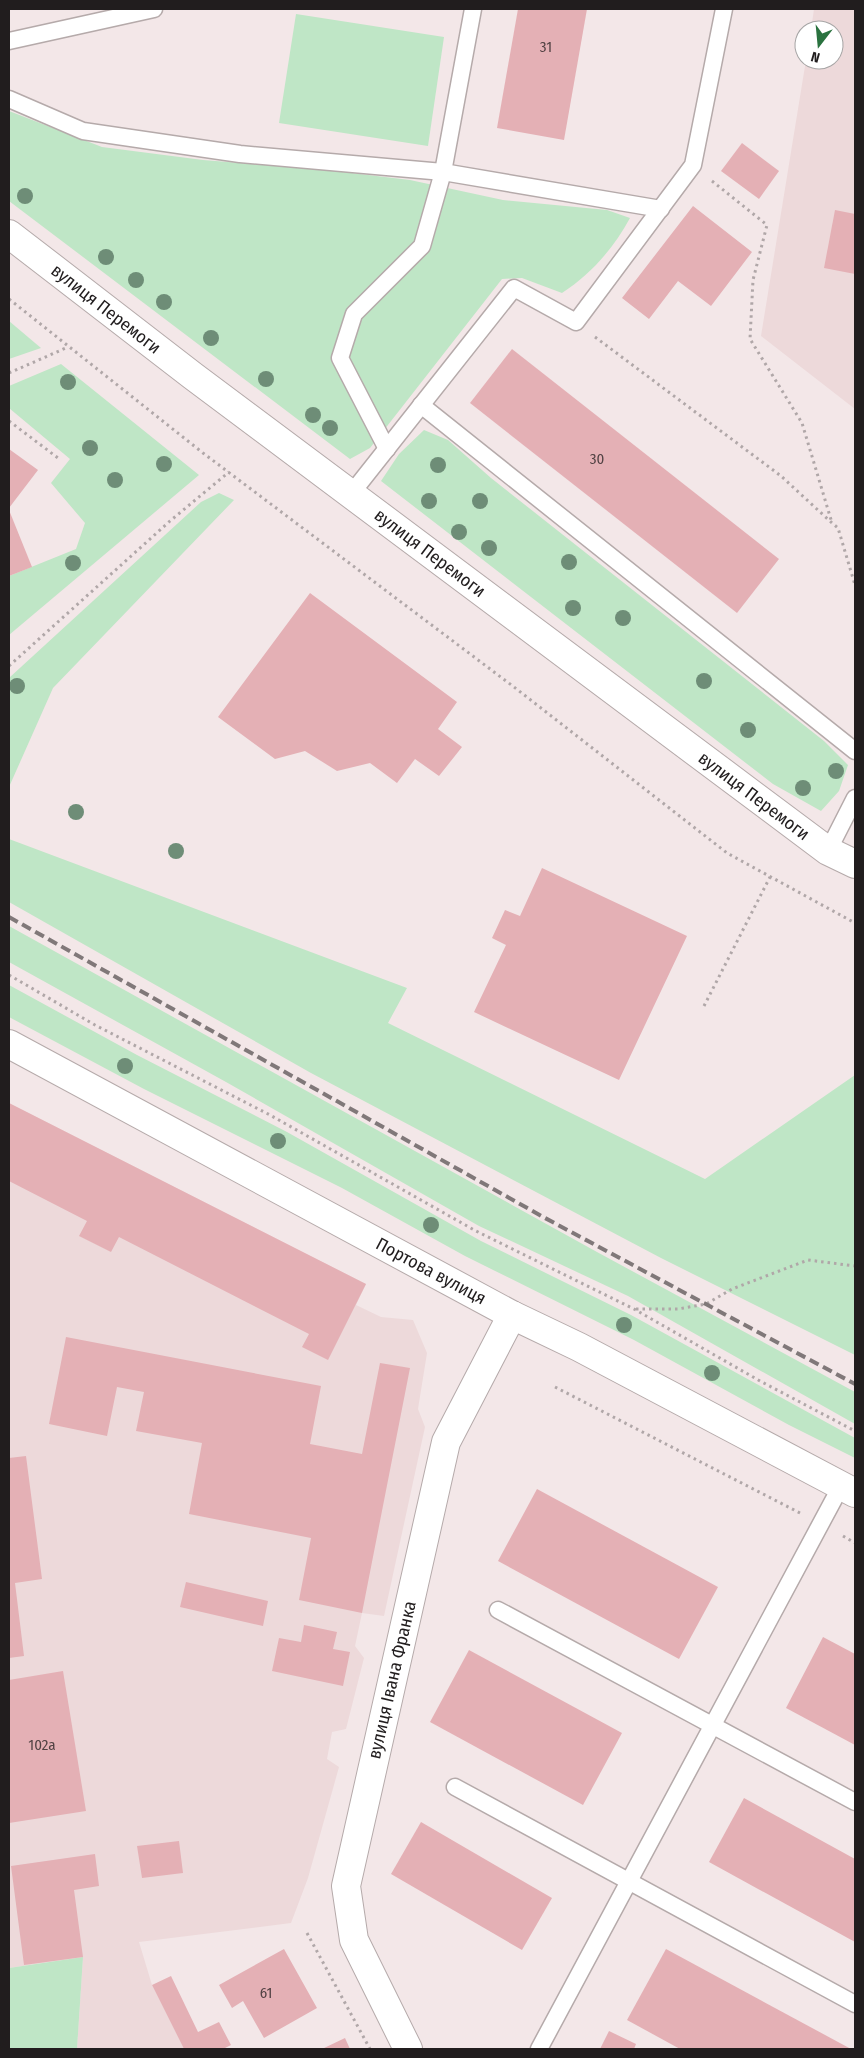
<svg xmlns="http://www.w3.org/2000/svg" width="864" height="2058" font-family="'Fira Sans Condensed',sans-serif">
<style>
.built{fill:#edd9da}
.green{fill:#bfe6c6}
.building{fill:#e4b0b5}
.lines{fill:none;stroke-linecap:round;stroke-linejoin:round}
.service-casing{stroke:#b5aaaa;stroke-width:19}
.minor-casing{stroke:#b5aaaa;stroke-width:30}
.secondary-casing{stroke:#b5aaaa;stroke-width:30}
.path{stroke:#b0a7a8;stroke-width:3;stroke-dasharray:2.5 4;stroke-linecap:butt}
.service{stroke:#fff;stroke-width:16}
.minor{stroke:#fff;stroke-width:28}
.secondary{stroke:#fff;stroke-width:28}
.rail{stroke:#807879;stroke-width:4;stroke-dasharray:10 5;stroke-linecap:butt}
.tree{fill:#6e8d77}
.labels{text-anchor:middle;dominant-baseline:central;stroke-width:5;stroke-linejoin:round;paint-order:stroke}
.number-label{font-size:15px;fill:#524244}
.street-label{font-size:18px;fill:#211d1e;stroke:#fff}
</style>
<rect width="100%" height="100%" fill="#f3e7e8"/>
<g class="built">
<polygon points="814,9 855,9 855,409 761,336 806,60 834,60 834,30 811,30"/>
<polygon points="9,1103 366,1284 356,1305 381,1317 413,1320 427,1353 418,1409 425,1427 384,1616 362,1613 355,1646 364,1658 346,1729 332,1732 327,1759 339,1767 308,1878 291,1923 139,1942 152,1985 184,2049 77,2049 83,1957 9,1968"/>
</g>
<g class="green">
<polygon points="296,14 444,37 428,146 279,123"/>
<path d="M9 111 102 147 203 160 318 169 410 180 503 200 607 210 630 218C613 249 591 274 562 293L522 278 502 279 370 448 350 459 9 201Z"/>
<polygon points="9,321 41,348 9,359"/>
<polygon points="61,364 199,475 9,635 9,576 76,549 85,523 51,483 70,459 9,408 9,386"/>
<polygon points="424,430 448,440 491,478 824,741 848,765 839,791 821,811 773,784 381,481 399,454"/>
<polygon points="219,493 234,500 53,688 9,787 9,678 201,502"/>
<polygon points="9,839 407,988 388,1023 705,1179 855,1075 855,1355 661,1258 311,1073 9,902"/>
<polygon points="9,926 597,1252 855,1392 855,1424 628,1296 479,1226 226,1082 9,962"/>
<polygon points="9,985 137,1055 287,1132 481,1241 631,1315 855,1438 855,1458 789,1425 634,1340 465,1256 342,1188 144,1089 9,1017"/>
<polygon points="83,1957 77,2049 9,2049 9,1968"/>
</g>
<g class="building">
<polygon points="518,9 587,9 564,140 497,128"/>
<polygon points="742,143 779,171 759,199 721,171"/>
<polygon points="693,206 752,252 711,306 678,281 649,319 622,298"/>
<polygon points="835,210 855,214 855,274 824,268"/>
<polygon points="512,349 779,559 737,613 470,403"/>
<polygon points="9,449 38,470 9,508"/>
<polygon points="9,510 32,567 9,576"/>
<polygon points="310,593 457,702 438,729 462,747 439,776 415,759 397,783 370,763 337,771 305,751 275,759 218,717"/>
<polygon points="542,868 687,936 619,1080 474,1012 506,945 492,938 505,910 520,916"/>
<polygon points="9,1103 366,1284 328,1360 302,1347 309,1334 119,1237 111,1252 79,1236 87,1221 9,1181"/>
<polygon points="66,1337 321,1386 310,1444 362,1454 380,1363 410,1368 362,1613 299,1600 311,1538 189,1514 202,1443 136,1431 144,1392 117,1387 107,1436 49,1424"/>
<polygon points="26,1456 42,1579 15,1583 24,1656 9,1658 9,1458"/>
<polygon points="537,1489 718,1587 679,1659 498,1561"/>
<polygon points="186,1582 268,1601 263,1626 180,1607"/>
<polygon points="304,1625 337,1632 333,1649 350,1652 343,1686 272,1671 279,1638 301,1642"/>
<polygon points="823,1637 855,1654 855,1745 786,1708"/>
<polygon points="469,1650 622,1733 583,1805 430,1722"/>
<polygon points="63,1671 86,1811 9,1823 9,1680"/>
<polygon points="744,1798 855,1859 855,1942 709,1862"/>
<polygon points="421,1822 552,1898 522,1950 391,1874"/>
<polygon points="179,1841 183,1873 142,1878 137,1846"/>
<polygon points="95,1854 99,1886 74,1890 83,1957 24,1965 11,1866"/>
<polygon points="284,1949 317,2008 264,2038 243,2001 232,2008 219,1985"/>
<polygon points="666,1949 851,2049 680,2049 627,2020"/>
<polygon points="171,1976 198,2032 219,2022 231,2045 223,2049 184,2049 152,1985"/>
<polygon points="609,2031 636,2044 634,2049 600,2049"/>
<polygon points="345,2038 350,2049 322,2049"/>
</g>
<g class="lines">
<g class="service-casing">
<g id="service">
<polyline points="9,41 154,9"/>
<polyline points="9,99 83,131 240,154 443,172 661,209"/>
<polyline points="421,405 855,751"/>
<polyline points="387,449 340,358 354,314 422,246 443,172 473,9"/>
<polyline points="351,494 514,288 576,322 693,165 724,9"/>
<polyline points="828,851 855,798"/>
<polyline points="498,1610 855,1802"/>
<polyline points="455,1787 855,2004"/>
<polyline points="539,2049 841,1486"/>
</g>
</g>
<g class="minor-casing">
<g id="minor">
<polyline points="9,234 193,376 828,851 855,864"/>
<polyline points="408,2049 354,1940 346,1886 446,1442 512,1315"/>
</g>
</g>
<g class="secondary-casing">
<polyline id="secondary" points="9,1044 512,1315 579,1347 855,1493"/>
</g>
<g class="path">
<polyline points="712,181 767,225 753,280 750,339 802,423 832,523"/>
<polyline points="9,299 203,453 514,687 727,853 855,923"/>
<polyline points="595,337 781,476 832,523 838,528 855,585"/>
<polyline points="9,373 68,347"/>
<polyline points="9,421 58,458"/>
<polyline points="9,666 170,521 229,472"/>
<polyline points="9,975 95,1025 270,1115 476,1231 634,1309 760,1381 855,1431"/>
<polyline points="704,1006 770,877"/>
<polyline points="636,1309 678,1309 706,1304 732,1289 808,1260 855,1266"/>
<polyline points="555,1387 800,1513"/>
<polyline points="843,1536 855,1543"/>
<polyline points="307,1933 370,2049"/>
</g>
<use href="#service" class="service"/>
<use href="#minor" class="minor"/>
<use href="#secondary" class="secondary"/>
<polyline class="rail" points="9,917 545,1218 855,1384"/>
</g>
<g class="tree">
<circle cx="25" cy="196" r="8"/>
<circle cx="106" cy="257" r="8"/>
<circle cx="136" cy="280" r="8"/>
<circle cx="164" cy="302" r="8"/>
<circle cx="211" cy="338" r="8"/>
<circle cx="266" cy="379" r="8"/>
<circle cx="68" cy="382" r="8"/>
<circle cx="313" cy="415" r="8"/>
<circle cx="330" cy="428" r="8"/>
<circle cx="90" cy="448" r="8"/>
<circle cx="164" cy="464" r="8"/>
<circle cx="438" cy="465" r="8"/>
<circle cx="115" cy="480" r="8"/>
<circle cx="429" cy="501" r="8"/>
<circle cx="480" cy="501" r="8"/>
<circle cx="459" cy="532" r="8"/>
<circle cx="489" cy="548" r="8"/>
<circle cx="569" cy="562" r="8"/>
<circle cx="73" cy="563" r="8"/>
<circle cx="573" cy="608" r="8"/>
<circle cx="623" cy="618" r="8"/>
<circle cx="704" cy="681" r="8"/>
<circle cx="17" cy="686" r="8"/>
<circle cx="748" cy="730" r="8"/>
<circle cx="836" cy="771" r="8"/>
<circle cx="803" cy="788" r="8"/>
<circle cx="76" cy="812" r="8"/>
<circle cx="176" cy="851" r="8"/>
<circle cx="125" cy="1066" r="8"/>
<circle cx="278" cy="1141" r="8"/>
<circle cx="431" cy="1225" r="8"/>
<circle cx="624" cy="1325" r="8"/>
<circle cx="712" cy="1373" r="8"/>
</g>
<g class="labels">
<g class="number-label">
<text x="546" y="47">31</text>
<text x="597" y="459">30</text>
<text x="42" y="1745">102а</text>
<text x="266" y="1993">61</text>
</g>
<g class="street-label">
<text transform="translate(106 309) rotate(38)">вулиця Перемоги</text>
<text transform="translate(430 553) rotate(37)">вулиця Перемоги</text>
<text transform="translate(754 796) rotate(37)">вулиця Перемоги</text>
<text transform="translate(431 1271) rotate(28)">Портова вулиця</text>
<text transform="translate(392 1680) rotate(-77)">вулиця Івана Франка</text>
</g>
</g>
<rect width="864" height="2058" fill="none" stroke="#211d1e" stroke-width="20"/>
<g transform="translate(819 45) rotate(196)"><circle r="24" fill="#ffffff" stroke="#a6a5a5"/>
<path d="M0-4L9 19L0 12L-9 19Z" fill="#2a723f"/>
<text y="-8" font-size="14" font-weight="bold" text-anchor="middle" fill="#211d1e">N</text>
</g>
</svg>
